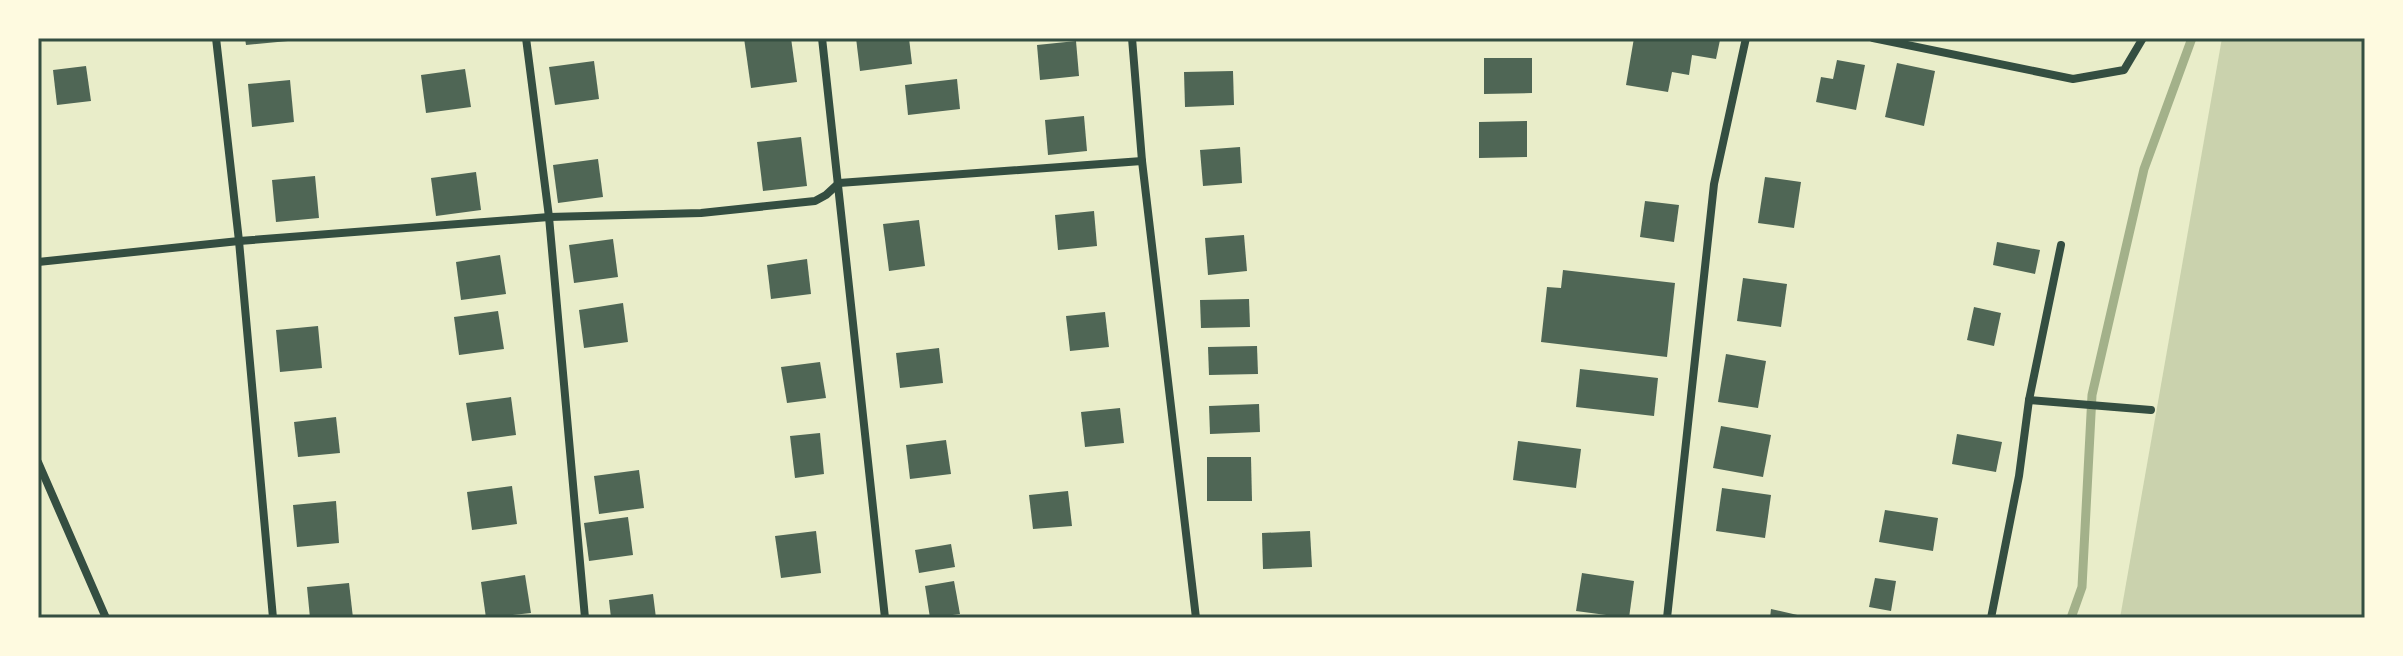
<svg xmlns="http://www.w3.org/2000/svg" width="2403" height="656" font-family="'PT Sans Narrow',sans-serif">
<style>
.green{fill:#cad2ad}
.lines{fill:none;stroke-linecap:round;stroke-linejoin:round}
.stream{stroke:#a3b18a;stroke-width:9}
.building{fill:#4f6655}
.minor{stroke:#344e41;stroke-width:8}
.neatline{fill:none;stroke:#344e41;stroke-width:3}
</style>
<rect width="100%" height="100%" fill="#e9edc9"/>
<polygon class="green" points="2222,38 2365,38 2365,618 2120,618"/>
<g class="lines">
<polyline class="stream" points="2071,618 2082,587 2092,395 2144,169 2192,38"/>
</g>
<g class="building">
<polygon points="245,38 288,38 288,41 246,45"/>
<polygon points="744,38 791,38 797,82 751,88"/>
<polygon points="856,38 909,38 912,64 860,71"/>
<polygon points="1634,38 1709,38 1720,40 1716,59 1692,55 1689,75 1672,72 1668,92 1626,85"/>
<polygon points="1076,41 1079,76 1040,80 1037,45"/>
<polygon points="1484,58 1532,58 1532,93 1484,94"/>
<polygon points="1837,60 1865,65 1856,110 1816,102 1821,77 1833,79"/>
<polygon points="594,61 599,99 555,105 549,67"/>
<polygon points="1897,63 1935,71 1924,126 1885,117"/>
<polygon points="86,66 91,101 57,105 53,70"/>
<polygon points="465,69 471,107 426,113 421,75"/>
<polygon points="1233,71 1234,105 1185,107 1184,72"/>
<polygon points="957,79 960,109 908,115 905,85"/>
<polygon points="290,80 294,122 252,127 248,84"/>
<polygon points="1084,116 1087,151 1048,155 1045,120"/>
<polygon points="1527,121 1527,157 1479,158 1479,122"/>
<polygon points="801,137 807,186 763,191 757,142"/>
<polygon points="1240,147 1242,183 1203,186 1200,150"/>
<polygon points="598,159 603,197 558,203 553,165"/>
<polygon points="476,172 481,210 436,216 431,178"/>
<polygon points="315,176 319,218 276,222 272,180"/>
<polygon points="1765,177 1801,182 1794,228 1758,223"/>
<polygon points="1645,201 1679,205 1674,242 1640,237"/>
<polygon points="1094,211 1097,246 1058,250 1055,215"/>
<polygon points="919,220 925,266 889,271 883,224"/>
<polygon points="1244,235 1247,271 1208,275 1205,238"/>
<polygon points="613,239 618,277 574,283 569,245"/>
<polygon points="1997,242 2040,250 2035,274 1993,265"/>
<polygon points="500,255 506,294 461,300 456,262"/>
<polygon points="807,259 811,294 771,299 767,265"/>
<polygon points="1563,270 1675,283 1667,357 1541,342 1547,287 1561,288"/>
<polygon points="1743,278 1787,284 1781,327 1737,321"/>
<polygon points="1249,299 1250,327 1201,328 1200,300"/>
<polygon points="623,303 628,342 584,348 579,310"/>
<polygon points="1974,307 2001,313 1994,346 1967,340"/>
<polygon points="498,311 504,349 459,355 454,317"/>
<polygon points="1105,312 1109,347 1070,351 1066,316"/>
<polygon points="318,326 322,368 280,372 276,330"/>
<polygon points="1257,346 1258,374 1209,375 1208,347"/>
<polygon points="939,348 943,383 900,388 896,353"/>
<polygon points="1726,354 1766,361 1758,408 1718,402"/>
<polygon points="820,362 826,398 787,403 781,367"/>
<polygon points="1580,369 1658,378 1654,416 1576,407"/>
<polygon points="511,397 516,435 472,441 466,403"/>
<polygon points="1259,404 1260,432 1210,434 1209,406"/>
<polygon points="1120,408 1124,443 1085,447 1081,412"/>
<polygon points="336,417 340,453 298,457 294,422"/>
<polygon points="1721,426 1771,435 1763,477 1713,468"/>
<polygon points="820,433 824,474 795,478 790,436"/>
<polygon points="1957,434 2002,442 1996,472 1952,464"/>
<polygon points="946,440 951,474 910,479 906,445"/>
<polygon points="1518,441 1581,449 1576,488 1513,480"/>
<polygon points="1207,457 1251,457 1252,501 1207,501"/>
<polygon points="639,470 644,508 599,514 594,476"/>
<polygon points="512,486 517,524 472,530 467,492"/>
<polygon points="1722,488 1771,495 1765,538 1716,531"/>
<polygon points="1068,491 1072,526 1033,529 1029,495"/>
<polygon points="336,501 339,543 297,547 293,505"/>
<polygon points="1885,510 1938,518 1933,551 1879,542"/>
<polygon points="628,517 633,555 589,561 584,523"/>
<polygon points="816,531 821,573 781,578 775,536"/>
<polygon points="1310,531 1312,567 1263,569 1262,533"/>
<polygon points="951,544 955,567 919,573 915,550"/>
<polygon points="1582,573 1634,581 1629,618 1576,611"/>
<polygon points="525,575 531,613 486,618 481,582"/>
<polygon points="1875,578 1896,581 1891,611 1869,607"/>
<polygon points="954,581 960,614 930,618 925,586"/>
<polygon points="349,583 353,618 310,618 307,587"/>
<polygon points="653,594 656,618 611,618 609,600"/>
<polygon points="1771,609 1806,617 1806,618 1770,618"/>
</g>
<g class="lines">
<g class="minor">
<polyline points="216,38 239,241 273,618"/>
<polyline points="526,38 549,217 585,618"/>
<polyline points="822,38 885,618"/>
<polyline points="1132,38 1142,161 1196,618"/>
<polyline points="1873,38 2073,79 2124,70 2143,38"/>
<polyline points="38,262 239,241 549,217 701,213 815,201 826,195 839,183 1142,161"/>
<polyline points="2029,400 2151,410"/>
<polyline points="38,462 106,618"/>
<polyline points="1667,618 1714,184 1746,38"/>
<polyline points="1991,618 2019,476 2029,400 2061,245"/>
</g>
</g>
<rect width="2403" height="656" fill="none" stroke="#fefae0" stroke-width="80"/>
<rect x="40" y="40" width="2323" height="576" class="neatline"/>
</svg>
